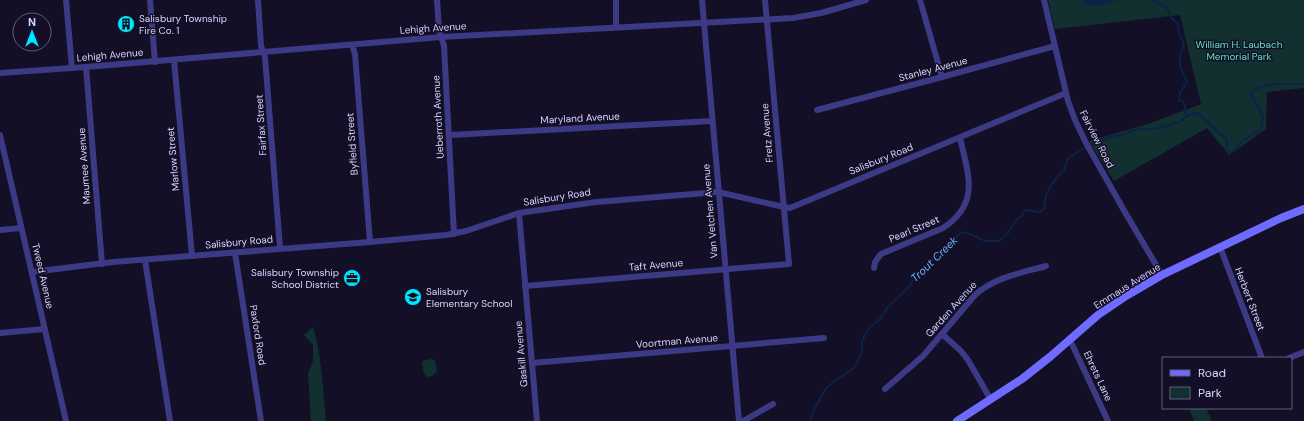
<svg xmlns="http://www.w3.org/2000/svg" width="1304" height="421" font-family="'DM Sans',sans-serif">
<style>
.green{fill:#12302f}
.water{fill:#0c2248}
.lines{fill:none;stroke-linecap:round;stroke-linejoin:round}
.stream{stroke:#0c2248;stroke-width:2}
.minor{stroke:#3d3a85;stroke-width:6}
.secondary{stroke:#6f6bff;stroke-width:8}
.labels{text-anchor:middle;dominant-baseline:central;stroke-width:3;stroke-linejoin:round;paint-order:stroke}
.poi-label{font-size:10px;fill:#d9d4ff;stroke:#130f26;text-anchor:start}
.street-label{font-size:10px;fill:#d9d4ff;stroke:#130f26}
.park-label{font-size:10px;fill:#5fe0c0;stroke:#130f26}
.water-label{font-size:11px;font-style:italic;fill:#62b6ff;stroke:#130f26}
</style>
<rect width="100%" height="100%" fill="#130f26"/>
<g class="green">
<polygon points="1048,0 1304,0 1304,88 1267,92 1266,129 1229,155 1207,128 1114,181 1089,141 1148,124 1201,104 1180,15 1055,29"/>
<path d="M313 327C322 357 323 390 326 421H311L308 373 313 361V345L304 335Z"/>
<polygon points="432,359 435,361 437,371 432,376 427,377 424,374 422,362 426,360"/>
<polygon points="1189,408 1206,408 1212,421 1194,421"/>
</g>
<path class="water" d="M1081 0H1117C1106 4 1091 10 1081 0Z"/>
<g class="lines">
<g class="stream">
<path d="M1152 0C1161 4 1170 7 1171 18L1178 24 1179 33 1184 44C1177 62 1179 65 1187 82L1180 93 1179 100 1183 102 1185 106V113L1188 116"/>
<path d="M810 421 813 412 825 390 832 383 854 368 862 353V341L869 328 880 319 888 307 905 291 918 275 948 244 962 232 970 234 985 241H999L1008 233 1016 220 1022 216 1025 210 1040 212 1044 209 1046 195 1052 184 1064 170 1068 158 1083 149 1110 137 1125 134 1137 129H1154L1170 125 1179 122 1191 114 1198 113 1226 139 1227 144 1226 148 1229 152H1232L1243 141 1261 129 1263 116 1250 93C1265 80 1285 85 1304 84"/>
</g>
<g class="minor">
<polyline points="66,0 72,68"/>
<polyline points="150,0 155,62"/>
<polyline points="258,0 261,46 265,57 280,248"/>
<polyline points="437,0 439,30 444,46 454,234"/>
<polyline points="616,0 616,27"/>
<polyline points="702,0 739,421"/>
<polyline points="920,0 942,77"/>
<polyline points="1044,0 1068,101 1075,120 1086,143 1126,214 1162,275"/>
<polyline points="352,45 355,54 370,242"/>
<polyline points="174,60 192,256"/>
<polyline points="86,67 102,264"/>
<polyline points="0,73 86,67 441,37 793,18 821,13 866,0"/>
<polyline points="817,110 942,77 1055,46"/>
<polyline points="0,135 66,421"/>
<polyline points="450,135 712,121"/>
<polyline points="519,213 537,421"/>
<polyline points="0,230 21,228"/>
<polyline points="1220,247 1262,358"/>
<polyline points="235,253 261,421"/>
<polyline points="145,260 170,421"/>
<path d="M874 268 875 262 881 254 943 228C981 203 968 174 960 138"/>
<polyline points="32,272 113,262 370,242 446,235 466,231 519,213 596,202 718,192 784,207 790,208 1066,93"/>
<polyline points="525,286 789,264 765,0"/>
<polyline points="0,333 44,329"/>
<polyline points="942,334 961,351 968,360 991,400"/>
<polyline points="1070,340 1108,421"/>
<polyline points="1289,358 1304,352"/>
<polyline points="532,363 824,338"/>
<path d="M885 389 923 356 975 295C995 277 1021 273 1046 266"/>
<polyline points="743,421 773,404"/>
</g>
<polyline class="secondary" points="957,421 1022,379 1051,356 1098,315 1126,296 1162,275 1281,218 1304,209"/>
</g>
<defs>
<g id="building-disc" transform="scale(0.9)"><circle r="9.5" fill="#00e5ff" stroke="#130f26"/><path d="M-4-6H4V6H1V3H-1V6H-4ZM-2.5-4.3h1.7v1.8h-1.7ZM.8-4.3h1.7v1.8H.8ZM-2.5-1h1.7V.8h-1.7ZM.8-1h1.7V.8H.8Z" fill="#111"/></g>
<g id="office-disc" transform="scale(0.9)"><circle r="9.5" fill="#00e5ff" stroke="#130f26"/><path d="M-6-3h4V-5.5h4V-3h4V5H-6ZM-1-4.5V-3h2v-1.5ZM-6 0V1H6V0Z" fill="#111"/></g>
<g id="school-disc" transform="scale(0.9)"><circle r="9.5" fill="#00e5ff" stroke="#130f26"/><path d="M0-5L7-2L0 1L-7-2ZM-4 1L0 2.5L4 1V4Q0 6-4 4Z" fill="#111"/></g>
</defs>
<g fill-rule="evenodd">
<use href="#building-disc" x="126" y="24"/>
<use href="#office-disc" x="352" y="278"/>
<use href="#school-disc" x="413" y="297"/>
</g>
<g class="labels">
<g class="poi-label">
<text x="139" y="18">Salisbury Township<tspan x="139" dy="12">Fire Co. 1</tspan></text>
<text x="339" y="272" text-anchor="end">Salisbury Township<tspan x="339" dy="12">School District</tspan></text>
<text x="426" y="291">Salisbury<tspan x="426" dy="12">Elementary School</tspan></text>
</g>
<g class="street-label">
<text transform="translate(433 28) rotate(-4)">Lehigh Avenue</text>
<text transform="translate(110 55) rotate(-5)">Lehigh Avenue</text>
<text transform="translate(933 69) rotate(-15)">Stanley Avenue</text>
<text transform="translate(438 117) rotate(-93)">Ueberroth Avenue</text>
<text transform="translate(580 118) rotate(-3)">Maryland Avenue</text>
<text transform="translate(261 125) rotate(-94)">Fairfax Street</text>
<text transform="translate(767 133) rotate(-95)">Fretz Avenue</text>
<text transform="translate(1097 139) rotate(63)">Fairview Road</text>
<text transform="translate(352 144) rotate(-94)">Byfield Street</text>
<text transform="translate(173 159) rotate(-95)">Marlow Street</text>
<text transform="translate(881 159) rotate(-22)">Salisbury Road</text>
<text transform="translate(84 166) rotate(-94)">Maumee Avenue</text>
<text transform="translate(557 197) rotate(-9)">Salisbury Road</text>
<text transform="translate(710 211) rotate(-95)">Van Vetchen Avenue</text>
<text transform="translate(914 229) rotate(-23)">Pearl Street</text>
<text transform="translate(239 242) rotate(-5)">Salisbury Road</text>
<text transform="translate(656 265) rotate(-5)">Taft Avenue</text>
<text transform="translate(43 276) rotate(77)">Tweed Avenue</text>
<text transform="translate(1127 286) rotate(-32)">Emmaus Avenue</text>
<text transform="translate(1250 299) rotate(69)">Herbert Street</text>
<text transform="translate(951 309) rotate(-48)">Garden Avenue</text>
<text transform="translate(258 335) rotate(81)">Paxford Road</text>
<text transform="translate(677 341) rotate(-5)">Voortman Avenue</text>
<text transform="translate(521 354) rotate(-95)">Gaskill Avenue</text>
<text transform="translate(1098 376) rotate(65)">Ehrets Lane</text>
</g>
<g class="park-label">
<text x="1239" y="44">William H. Laubach<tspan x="1239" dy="12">Memorial Park</tspan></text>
</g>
<g class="water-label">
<text transform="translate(934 259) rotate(-44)">Trout Creek</text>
</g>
</g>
<rect x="1162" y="357" width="130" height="52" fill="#130f26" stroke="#625e7d"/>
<rect x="1170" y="370" width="20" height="6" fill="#6f6bff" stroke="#625e7d"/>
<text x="1198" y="377" font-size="12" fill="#d9d4ff">Road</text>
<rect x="1170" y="387" width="20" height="12" fill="#12302f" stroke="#625e7d"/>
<text x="1198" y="397" font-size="12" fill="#d9d4ff">Park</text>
<g transform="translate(32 32)"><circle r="19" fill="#130f26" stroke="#625e7d"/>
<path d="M0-3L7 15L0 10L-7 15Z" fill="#00e5ff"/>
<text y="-6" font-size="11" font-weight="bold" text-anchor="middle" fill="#d9d4ff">N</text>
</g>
</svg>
